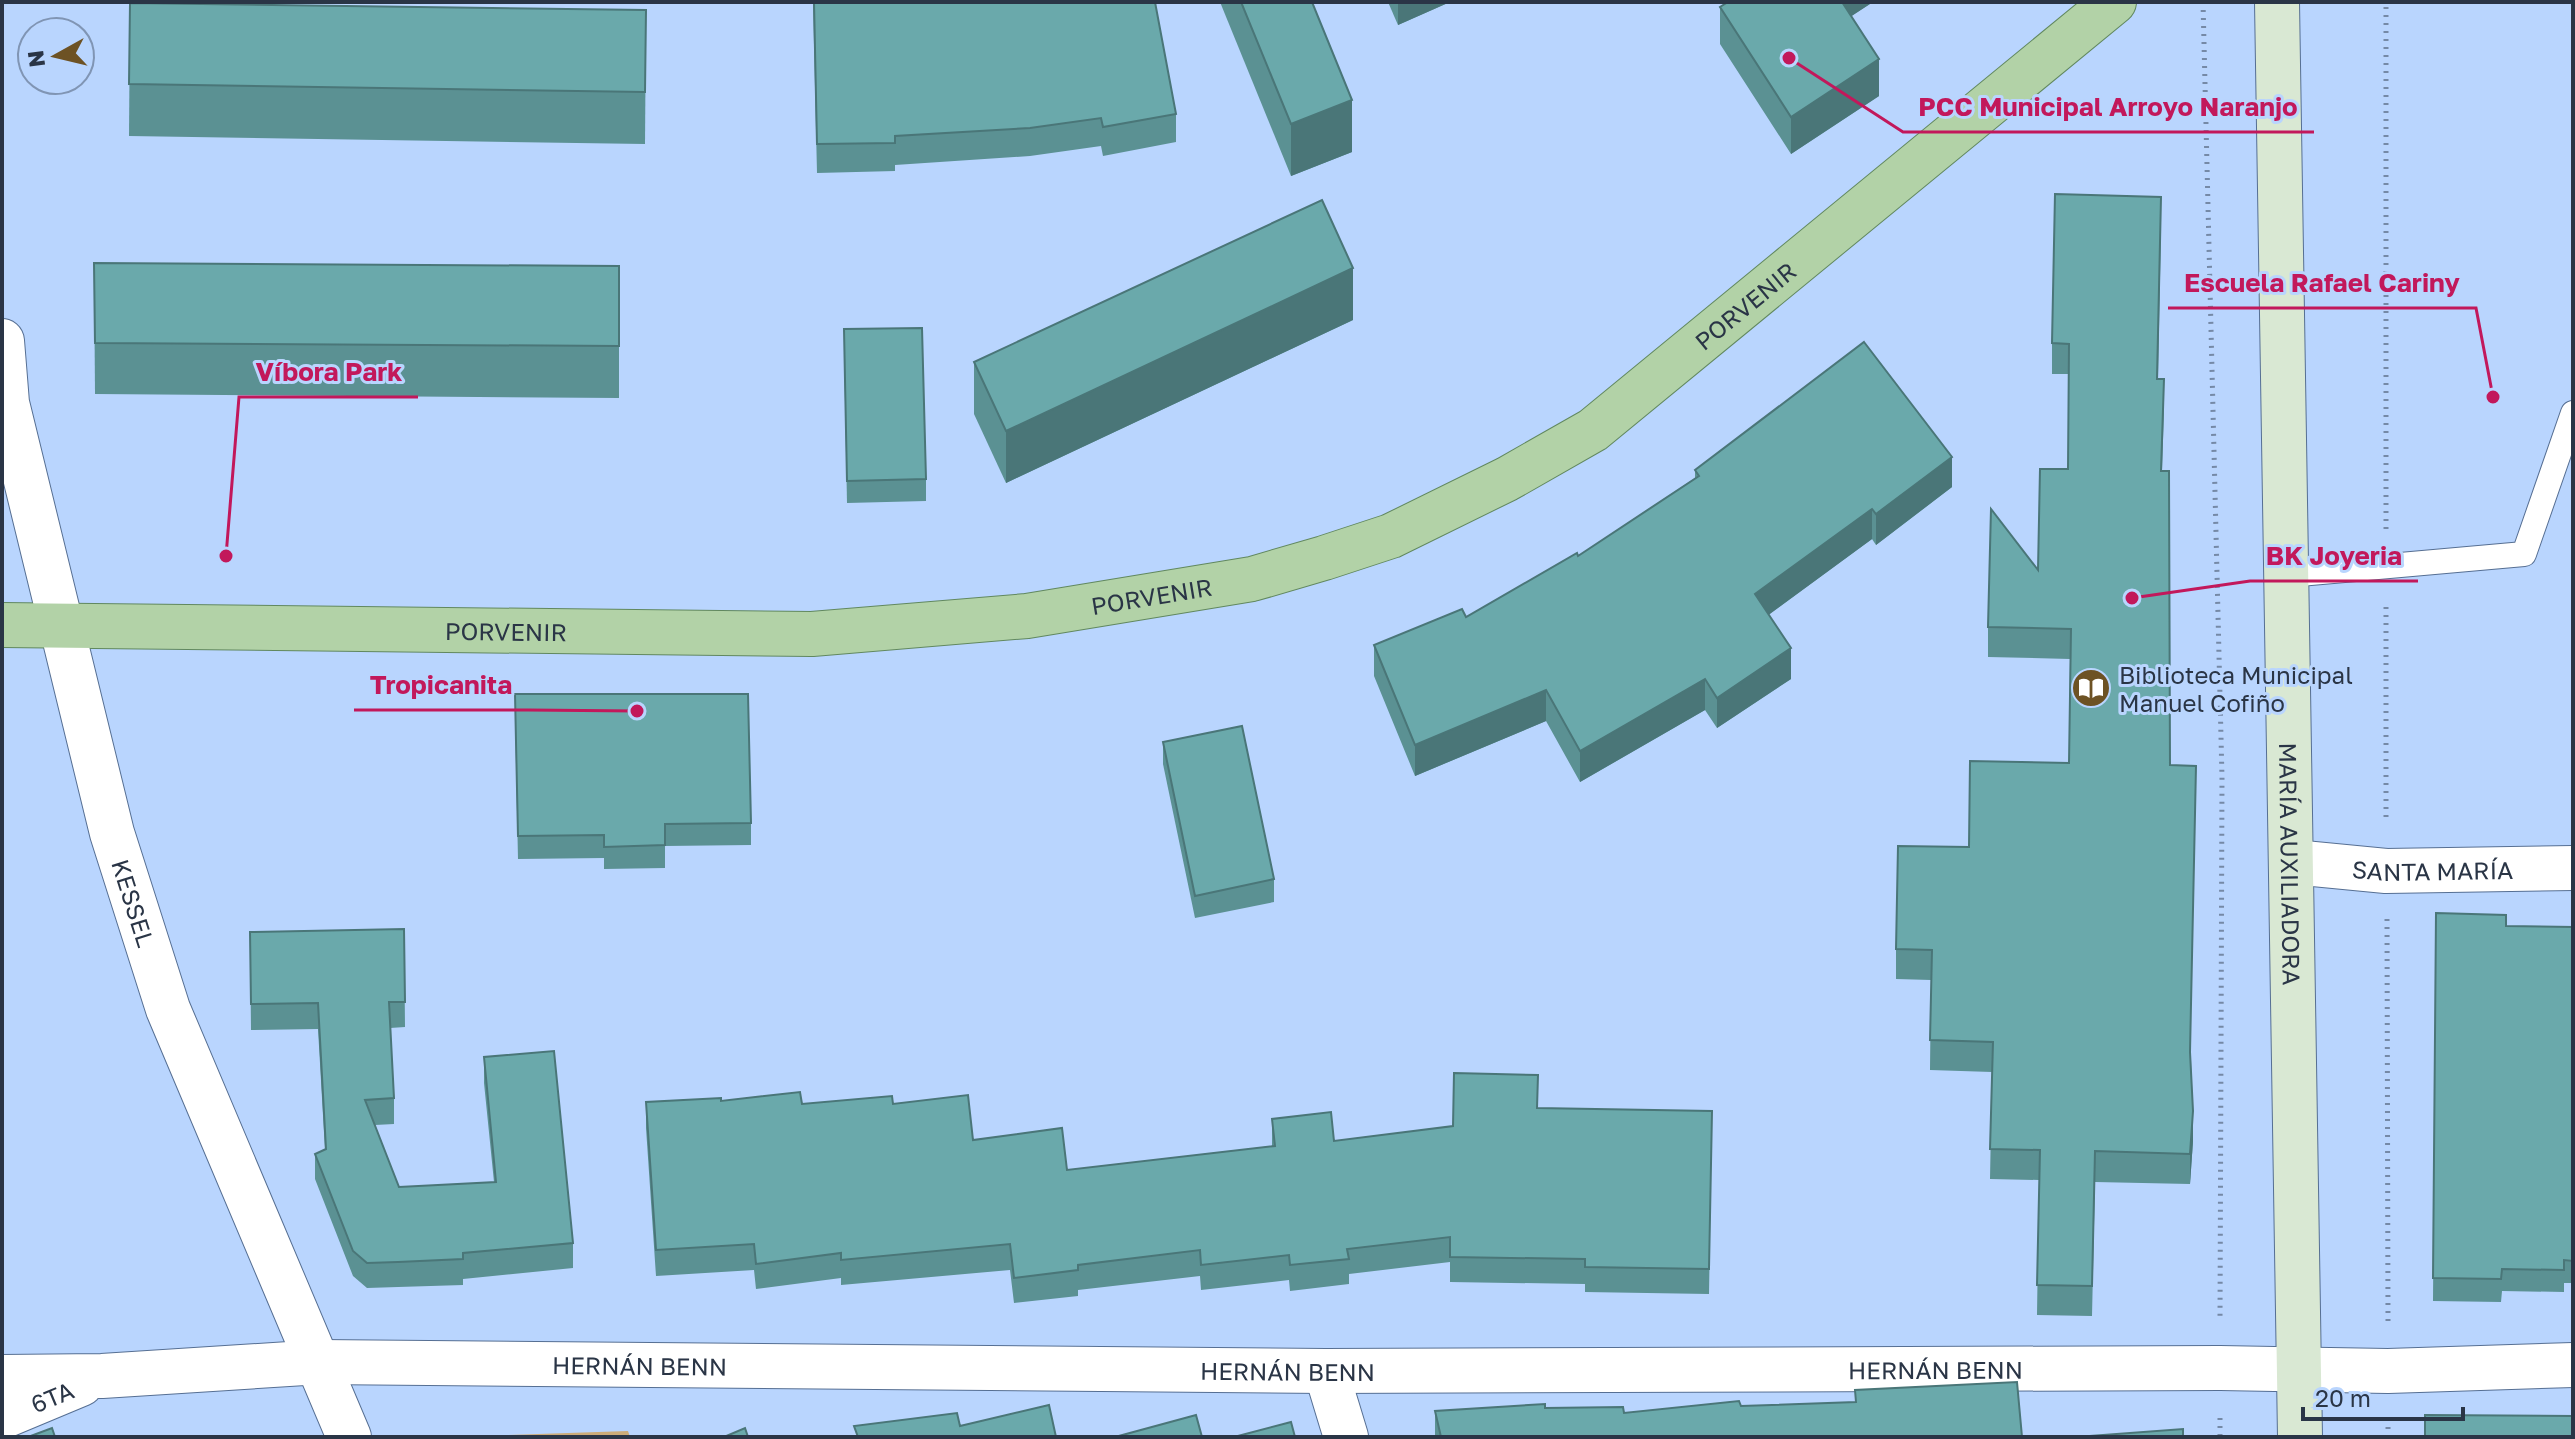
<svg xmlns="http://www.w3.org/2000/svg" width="2575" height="1439" font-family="'Golos Text',sans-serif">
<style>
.green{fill:#ccac79}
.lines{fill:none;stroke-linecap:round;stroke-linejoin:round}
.lane-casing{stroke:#566f93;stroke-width:26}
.street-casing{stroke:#566f93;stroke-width:46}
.secondary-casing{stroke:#566f93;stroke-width:46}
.primary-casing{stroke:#61885f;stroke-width:46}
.path{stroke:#7589a6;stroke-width:5;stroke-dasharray:2 6;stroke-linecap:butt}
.lane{stroke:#fff;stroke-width:24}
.street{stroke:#fff;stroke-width:44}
.secondary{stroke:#d9e8d3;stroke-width:44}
.primary{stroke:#b2d2a7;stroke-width:44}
.wall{fill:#5b9193}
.shaded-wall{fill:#4a7678}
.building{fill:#6aa9ab;stroke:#4a7678;stroke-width:2}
.labels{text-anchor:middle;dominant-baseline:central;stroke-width:6;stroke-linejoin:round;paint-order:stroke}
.street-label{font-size:24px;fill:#2a3546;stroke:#b9d5fe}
.poi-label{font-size:24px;fill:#2a3546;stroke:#b9d5fe;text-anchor:start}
.leader{fill:none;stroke:#c2185b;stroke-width:3}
.callout-dot{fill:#c2185b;stroke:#b9d5fe;stroke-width:3}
.callout-label{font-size:26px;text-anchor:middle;font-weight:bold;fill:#c2185b;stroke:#b9d5fe;stroke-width:6;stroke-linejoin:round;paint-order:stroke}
</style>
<rect width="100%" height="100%" fill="#b9d5fe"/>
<polygon class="green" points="628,1431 630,1437 453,1437"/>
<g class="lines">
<g class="lane-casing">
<polyline id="lane" points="2288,575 2524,554 2573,413"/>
</g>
<g class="street-casing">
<g id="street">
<path id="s1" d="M2 341 7 403 112 833 168 1009 349 1437"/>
<path id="s2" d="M2293 862 2386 871 2573 868"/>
<polyline points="1326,1371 1346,1437"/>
<path id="s3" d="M2 1377 102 1376 320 1362 1326 1371 2220 1368 2388 1371 2573 1365"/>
<path id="s4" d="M2 1417 81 1384"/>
</g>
</g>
<g class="secondary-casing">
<g id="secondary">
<path id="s5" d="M2277 2 2300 1437"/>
</g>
</g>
<g class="primary-casing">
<g id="primary">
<path id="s6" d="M2 625 812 634 1027 616 1252 579 1324 558 1391 536 1507 479 1593 430 2114 2"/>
</g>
</g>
<g class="path">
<polyline points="2203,2 2222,778 2220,1320"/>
<polyline points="2386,529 2386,2"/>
<polyline points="2386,607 2386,821"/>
<polyline points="2387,919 2388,1321"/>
<polyline points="2220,1418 2220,1437"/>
<polyline points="2388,1419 2388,1437"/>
</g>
<use href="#lane" class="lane"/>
<use href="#street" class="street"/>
<use href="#secondary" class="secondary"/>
<use href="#primary" class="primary"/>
</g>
<g class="wall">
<polygon points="813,2 1176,114 1176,142 1103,156 1101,146 1030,156 895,165 895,171 817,173"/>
<polygon points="1220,2 1312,2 1352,152 1291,176"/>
<polygon points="1388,2 1450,2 1398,25"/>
<polygon points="1728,2 1873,2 1851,16 1879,96 1791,154 1720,44 1720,7"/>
<polygon points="130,3 646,10 645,144 129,136"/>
<polygon points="2161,227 2158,379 2164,409 2162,471 2170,765 2191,1060 2193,1141 2190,1184 2095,1182 2092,1316 2037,1315 2039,1180 1990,1179 1992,1072 1930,1070 1931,980 1896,979 1896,949 1969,847 2069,763 2070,659 1988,657 1988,627 2038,570 2068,469 2069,374 2052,374 2052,343"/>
<polygon points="94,263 619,266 619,398 95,394"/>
<polygon points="1353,320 1006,483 974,414 974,362"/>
<polygon points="844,352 926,479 926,501 847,503"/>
<polygon points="1695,470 1952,487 1876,545 1872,539 1768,615 1791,679 1717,728 1705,710 1580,782 1546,721 1415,776 1374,676 1374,645 1466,617 1578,556 1695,478"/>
<polygon points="515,717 751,823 751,845 665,846 665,868 604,869 604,858 518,859"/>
<polygon points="1163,742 1274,879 1274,902 1195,918 1163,764"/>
<polygon points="2436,913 2506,926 2573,927 2573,1283 2564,1283 2564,1292 2502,1291 2501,1302 2433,1301"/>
<polygon points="404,929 405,1027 390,1028 394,1098 394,1124 375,1125 399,1187 494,1182 484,1083 484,1057 573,1243 573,1268 463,1279 463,1285 398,1287 367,1288 353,1276 315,1179 315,1154 325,1150 318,1029 251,1030 250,932"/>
<polygon points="721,1101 802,1104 893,1104 973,1140 1067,1170 1272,1146 1272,1119 1334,1141 1453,1126 1537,1108 1712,1111 1709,1294 1585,1292 1585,1284 1450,1282 1450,1262 1349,1274 1349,1284 1290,1291 1289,1280 1201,1290 1200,1276 1078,1290 1078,1296 1014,1303 1010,1270 841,1285 841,1278 756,1289 754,1270 656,1276 646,1128 646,1102"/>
<polygon points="1855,1390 2022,1437 1435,1437 1435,1411 1545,1408 1624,1413 1855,1402"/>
</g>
<g class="shaded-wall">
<polygon points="1398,2 1450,2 1398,25"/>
<polygon points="1835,2 1873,2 1835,27"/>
<polygon points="1879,59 1879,96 1791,154 1791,117"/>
<polygon points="1352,100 1352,152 1291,176 1291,124"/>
<polygon points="1353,268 1353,320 1006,483 1006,431"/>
<polygon points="1952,457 1952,487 1876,545 1876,514"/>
<polygon points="1872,509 1872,539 1755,625 1755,594"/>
<polygon points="1791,648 1791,679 1717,728 1717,698"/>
<polygon points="1705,679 1705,710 1580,782 1580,751"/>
<polygon points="1546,690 1546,721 1415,776 1415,745"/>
<polygon points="2193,1111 2193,1141 2190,1184 2190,1154"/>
</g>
<g class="building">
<polygon points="814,2 1155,2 1176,114 1103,127 1101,118 1030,128 895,136 895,143 817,144"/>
<polygon points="1241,2 1312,2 1352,100 1291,124"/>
<polygon points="1728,2 1842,2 1879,59 1791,117 1720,7"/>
<polygon points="130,3 646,10 645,92 129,84"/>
<polygon points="2055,194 2161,197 2157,379 2164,379 2161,471 2169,471 2170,765 2196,766 2190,1052 2193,1111 2190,1154 2095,1151 2092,1286 2037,1285 2040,1150 1990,1149 1993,1042 1930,1040 1932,950 1896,949 1898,846 1969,847 1970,761 2069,763 2071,629 1988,627 1991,509 2038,570 2040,469 2068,469 2069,344 2052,343"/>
<polygon points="1322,200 1353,268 1006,431 974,362"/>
<polygon points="94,263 619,266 619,346 95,343"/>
<polygon points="922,328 926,479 847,481 844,329"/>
<polygon points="1864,342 1952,457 1876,514 1872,509 1755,594 1791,648 1717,698 1705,679 1580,751 1546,690 1415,745 1374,645 1462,609 1466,617 1577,553 1578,556 1699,476 1695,470"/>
<polygon points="515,694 748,694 751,823 665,824 665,845 604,847 604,835 518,836"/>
<polygon points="1242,726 1274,879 1195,896 1163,742"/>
<polygon points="2436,913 2506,915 2506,926 2573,927 2573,1261 2564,1260 2564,1270 2502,1269 2501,1279 2433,1278"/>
<polygon points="404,929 405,1002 389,1002 394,1098 365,1100 399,1187 496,1182 484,1057 554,1051 573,1243 463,1253 463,1259 398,1262 367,1263 353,1251 315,1154 326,1149 318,1003 251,1004 250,932"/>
<polygon points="1454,1073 1538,1075 1537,1108 1712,1111 1709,1269 1585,1267 1585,1259 1450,1257 1450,1237 1347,1249 1349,1259 1290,1265 1289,1255 1201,1265 1200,1250 1078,1265 1078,1270 1014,1278 1010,1244 841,1260 841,1253 756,1264 754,1244 656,1250 646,1102 721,1098 721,1101 800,1092 802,1104 892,1096 893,1104 968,1095 973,1140 1062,1128 1067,1170 1275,1146 1272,1119 1331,1112 1334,1141 1453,1126"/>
<polygon points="2017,1382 2022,1437 1441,1437 1435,1411 1545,1404 1545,1408 1623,1407 1624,1413 1739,1401 1741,1406 1856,1402 1855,1390"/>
<polygon points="1049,1405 1056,1437 858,1437 854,1426 957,1413 960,1426"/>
<polygon points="1196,1415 1202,1437 1115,1437"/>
<polygon points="2425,1415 2573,1416 2573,1437 2425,1437"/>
<polygon points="1291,1422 1295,1437 1234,1437"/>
<polygon points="52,1428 55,1437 28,1437"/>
<polygon points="745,1428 748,1437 724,1437"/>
<polygon points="2183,1429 2183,1437 2076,1437"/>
</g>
<defs>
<g id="library-disc" transform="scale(2)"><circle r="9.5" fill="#6d5224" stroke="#b9d5fe"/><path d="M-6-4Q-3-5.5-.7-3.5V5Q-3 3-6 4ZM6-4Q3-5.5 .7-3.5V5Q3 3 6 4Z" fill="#fff"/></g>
</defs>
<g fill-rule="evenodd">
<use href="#library-disc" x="2091" y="688"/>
</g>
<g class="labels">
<g class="street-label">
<text stroke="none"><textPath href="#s6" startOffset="1824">PORVENIR</textPath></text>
<text stroke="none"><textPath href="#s6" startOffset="1152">PORVENIR</textPath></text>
<text stroke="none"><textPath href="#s6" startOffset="504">PORVENIR</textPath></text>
<text stroke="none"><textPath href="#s5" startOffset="862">MARÍA AUXILIADORA</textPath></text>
<text stroke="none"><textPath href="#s2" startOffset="140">SANTA MARÍA</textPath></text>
<text stroke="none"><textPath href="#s1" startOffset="578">KESSEL</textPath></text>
<text stroke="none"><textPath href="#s3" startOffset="638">HERNÁN BENN</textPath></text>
<text stroke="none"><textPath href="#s3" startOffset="1934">HERNÁN BENN</textPath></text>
<text stroke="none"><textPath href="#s3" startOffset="1286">HERNÁN BENN</textPath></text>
<text stroke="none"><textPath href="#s4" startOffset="54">6TA</textPath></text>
</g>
<g class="poi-label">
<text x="2119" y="674">Biblioteca Municipal<tspan x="2119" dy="28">Manuel Cofiño</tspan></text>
</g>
</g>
<path class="leader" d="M1789 58L1903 132H2314M2493 397L2476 308H2168M226 556L239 397H418M2132 598L2250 581H2418M637 711L528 710H354"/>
<g class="callout-dot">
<circle cx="1789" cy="58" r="8"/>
<circle cx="2493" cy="397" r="8"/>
<circle cx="226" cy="556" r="8"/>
<circle cx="2132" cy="598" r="8"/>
<circle cx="637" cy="711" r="8"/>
</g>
<g class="callout-label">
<text x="2108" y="116">PCC Municipal Arroyo Naranjo</text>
<text x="2322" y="292">Escuela Rafael Cariny</text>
<text x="329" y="381">Víbora Park</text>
<text x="2334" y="565">BK Joyeria</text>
<text x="441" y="694">Tropicanita</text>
</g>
<rect width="2575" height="1439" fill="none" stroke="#2a3546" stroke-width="8"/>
<g transform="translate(56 56) rotate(262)"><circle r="38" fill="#b9d5fe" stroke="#8095b4" stroke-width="2"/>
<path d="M0-6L14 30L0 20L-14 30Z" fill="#6d5224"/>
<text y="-12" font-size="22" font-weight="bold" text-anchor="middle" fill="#2a3546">N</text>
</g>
<path d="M2303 1407v12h160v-12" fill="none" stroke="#2a3546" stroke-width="4"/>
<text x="2315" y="1407" font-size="24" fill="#2a3546" stroke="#b9d5fe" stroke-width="6" paint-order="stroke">20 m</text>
</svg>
